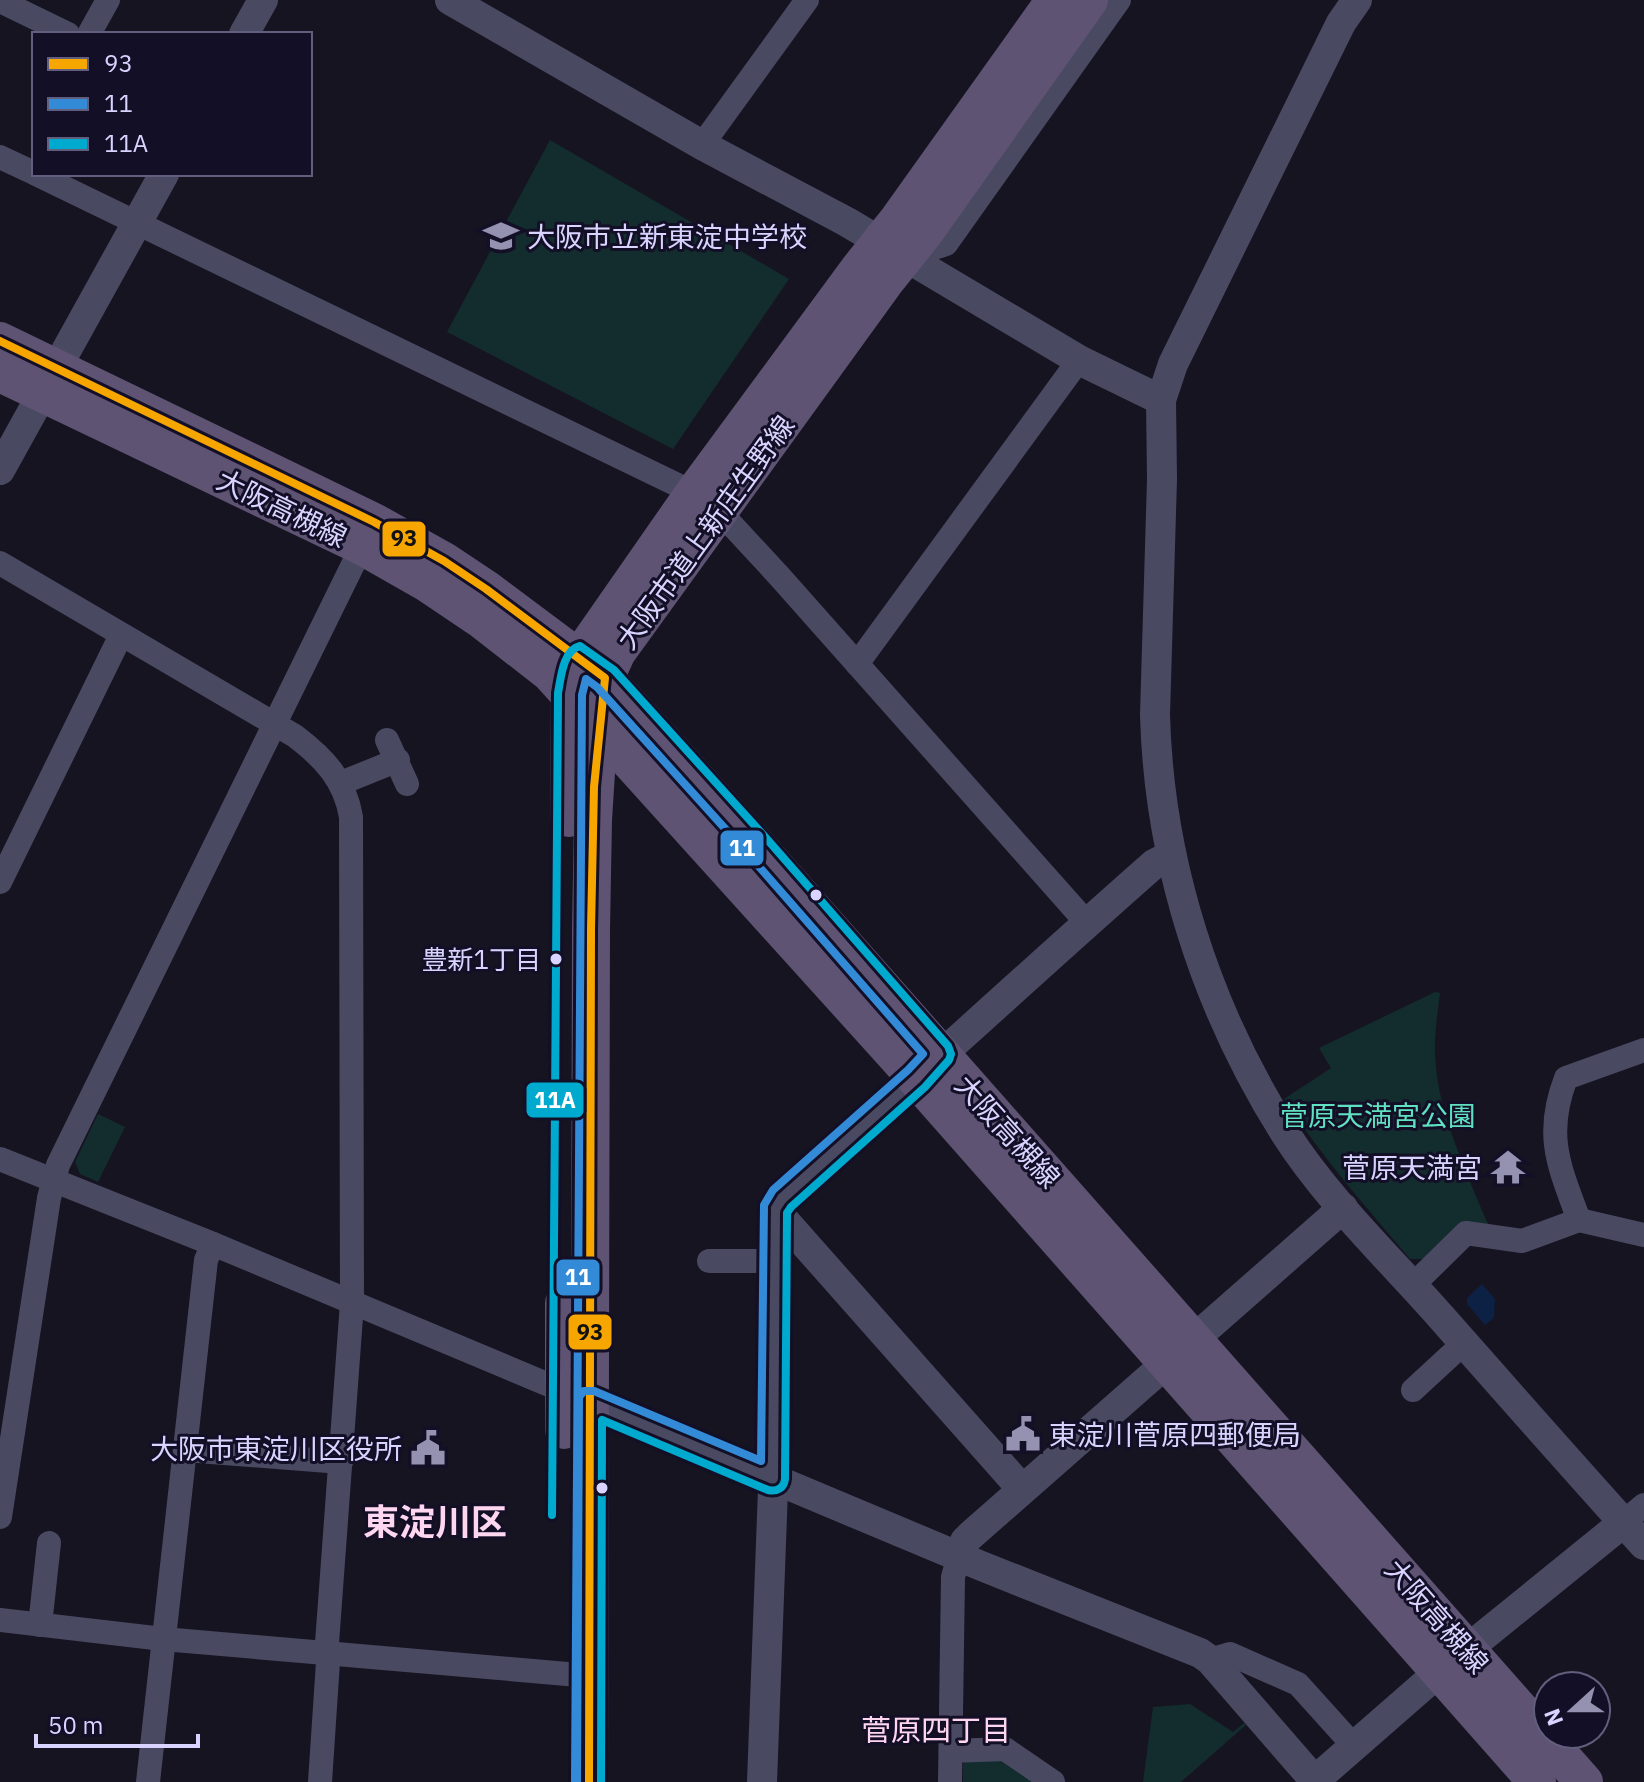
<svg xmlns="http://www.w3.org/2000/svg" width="1644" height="1782" font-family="'IBM Plex Sans','Noto Sans JP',sans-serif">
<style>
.green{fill:#132c2d}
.water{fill:#0d2144}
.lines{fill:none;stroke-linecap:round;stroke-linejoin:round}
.minor{stroke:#4a4962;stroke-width:24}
.tertiary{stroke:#4a4962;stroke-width:30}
.primary{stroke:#5e5373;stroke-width:38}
.bus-1-casing{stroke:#130f26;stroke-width:14}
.bus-2-casing{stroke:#130f26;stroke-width:14}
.bus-3-casing{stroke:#130f26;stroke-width:14}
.bus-1{stroke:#f7a600;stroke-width:8}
.bus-2{stroke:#338bd7;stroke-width:8}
.bus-3{stroke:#00a9ce;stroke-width:8}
.bus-dot{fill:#d9d4ff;stroke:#130f26;stroke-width:3}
.labels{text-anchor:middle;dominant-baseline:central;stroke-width:6;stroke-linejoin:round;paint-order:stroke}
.bus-label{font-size:26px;fill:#d9d4ff;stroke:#130f26;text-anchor:end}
.poi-label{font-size:28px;fill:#d9d4ff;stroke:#130f26;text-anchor:start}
.street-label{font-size:28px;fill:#d9d4ff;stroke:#130f26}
.park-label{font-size:28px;fill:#5fe0c0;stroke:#130f26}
.neighbourhood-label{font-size:30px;fill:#ffd6f0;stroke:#130f26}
.district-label{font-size:36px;font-weight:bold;fill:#ffd6f0;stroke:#130f26}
.line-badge{stroke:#130f26;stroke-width:3}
.badge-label{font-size:22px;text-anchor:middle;font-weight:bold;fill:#fff}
.pale-badge-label{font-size:22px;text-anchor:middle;font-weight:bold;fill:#111}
</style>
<rect width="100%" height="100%" fill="#161421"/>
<g class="green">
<polygon points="550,140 789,279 673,449 447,332"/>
<path d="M1435 992 1440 993C1437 1018 1433 1042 1436 1067 1440 1115 1468 1176 1486 1220L1493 1230 1423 1259H1410C1366 1207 1321 1156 1284 1099L1331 1068 1319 1048Z"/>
<polygon points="98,1114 125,1127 98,1182 80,1174 75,1162"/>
<polygon points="1190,1704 1233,1732 1244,1723 1246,1725 1181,1782 1143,1782 1153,1707"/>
<polygon points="1003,1756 1041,1782 963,1782 963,1764 970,1757"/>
</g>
<polygon class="water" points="1482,1284 1495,1299 1494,1318 1485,1325 1467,1304 1467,1298"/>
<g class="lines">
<g class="minor">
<polyline points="0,1 68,34"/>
<polyline points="89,34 108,0"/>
<polyline points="702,145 807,0"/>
<polyline points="0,157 34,173"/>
<polyline points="36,174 694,493 719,511 780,577 1087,923"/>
<polyline points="909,256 946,244 1119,0"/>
<path d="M0 563 295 736C324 758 345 780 351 817L352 1303 327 1643 328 1662 320 1782"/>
<polyline points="857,664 1079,360"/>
<polyline points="387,740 407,784"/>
<polyline points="341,783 398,760"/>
<polyline points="0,882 121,635"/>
<polyline points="0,1159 213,1244 573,1395"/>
<path d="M1579 1220C1559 1166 1544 1135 1566 1078L1644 1050"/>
<polyline points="709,1261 774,1261"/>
<polyline points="1413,1285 1466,1233 1522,1241 1579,1220 1644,1235"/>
<polyline points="1413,1390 1464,1343"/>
<polyline points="185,1450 341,1462"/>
<polyline points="0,1517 49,1198 58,1165 367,536"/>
<polyline points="1624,1522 1644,1505"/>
<polyline points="0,1620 163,1639 590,1676"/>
<polyline points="40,1625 49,1543"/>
<polyline points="1210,1660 1230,1654 1298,1684 1353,1745"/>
<polyline points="951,1751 1005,1749 1053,1782"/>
<polyline points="148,1782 206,1260 213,1244"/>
<polyline points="950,1782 953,1577 959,1556"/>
</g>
<g class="tertiary">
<polyline points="450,0 702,145 847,222 1079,360 1161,400"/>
<path d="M1357 0 1341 23 1173 364 1161 400 1162 479 1155 715C1159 862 1206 1008 1285 1133 1327 1199 1390 1259 1442 1318 1509 1394 1576 1470 1644 1545"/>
<polyline points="244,34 263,0"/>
<polyline points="0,470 164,174"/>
<polyline points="775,1210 1022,1489"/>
<polyline points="590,1402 979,1565 1200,1653 1210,1660 1316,1782"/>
<polyline points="959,1556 965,1541 971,1535 1343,1208"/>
<path d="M762 1782 774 1463 775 1210 781 1199C906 1088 1029 974 1154 864L1170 856"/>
<polyline points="1313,1782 1439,1672 1624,1522"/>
</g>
<g class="primary">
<polyline points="0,341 374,522 444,561 486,589 605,678 757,846 1584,1782"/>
<polyline points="0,373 362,546 427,583 482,620 550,673 897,1057 1537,1782"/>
<polyline points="569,818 570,693 579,658 694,493 859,269 898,220 1055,0"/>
<polyline points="564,1430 564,1303"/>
<polyline points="589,1782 591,929 593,820 599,724 605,678 617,652 884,283 924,233 1089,0"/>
</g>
<g class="bus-1-casing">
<polyline id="bus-1" points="0,341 374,522 444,561 486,589 605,678 594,787 591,929 589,1782"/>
</g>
<g class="bus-2-casing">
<polyline id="bus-2" points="575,1782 582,695 586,679 597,687 748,854 923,1054 908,1070 773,1190 764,1205 761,1461 594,1391 584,1391 579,1397 577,1782"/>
</g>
<g class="bus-3-casing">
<path id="bus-3" d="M552 1515 558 693C561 677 563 650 580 646L614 670 766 838 948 1046 951 1054 949 1060 925 1087 791 1207 787 1213 785 1479C784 1488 777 1492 768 1490L602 1420 601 1782"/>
</g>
<use href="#bus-1" class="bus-1"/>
<use href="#bus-2" class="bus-2"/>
<use href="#bus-3" class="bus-3"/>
</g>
<defs>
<g id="school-bare" transform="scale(2.76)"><path d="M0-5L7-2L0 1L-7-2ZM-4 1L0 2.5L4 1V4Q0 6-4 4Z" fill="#9591b1" stroke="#130f26" stroke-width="2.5" paint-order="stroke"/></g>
<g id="temple-bare" transform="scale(2.76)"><path d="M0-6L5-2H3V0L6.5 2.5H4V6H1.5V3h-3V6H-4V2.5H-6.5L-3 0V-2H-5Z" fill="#9591b1" stroke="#130f26" stroke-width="2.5" paint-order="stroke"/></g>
<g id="civic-bare" transform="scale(2.76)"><path d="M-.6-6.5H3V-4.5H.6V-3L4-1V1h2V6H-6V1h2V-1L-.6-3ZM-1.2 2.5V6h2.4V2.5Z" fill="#9591b1" stroke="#130f26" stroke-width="2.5" paint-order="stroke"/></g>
</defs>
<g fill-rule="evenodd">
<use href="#school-bare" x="501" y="236"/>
<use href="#temple-bare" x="1508" y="1167"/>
<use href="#civic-bare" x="1023" y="1434"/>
<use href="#civic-bare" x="428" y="1448"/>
</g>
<g class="bus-dot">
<circle cx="816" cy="895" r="7"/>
<circle cx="556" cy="959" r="7"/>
<circle cx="602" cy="1488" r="7"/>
</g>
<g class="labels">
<g class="bus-label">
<text x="541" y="959">豊新1丁目</text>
</g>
<g class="poi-label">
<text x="527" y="236">大阪市立新東淀中学校</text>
<text x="1482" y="1167" text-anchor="end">菅原天満宮</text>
<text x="1049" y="1434">東淀川菅原四郵便局</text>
<text x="402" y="1448" text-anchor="end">大阪市東淀川区役所</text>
</g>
<g class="street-label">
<text transform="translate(282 508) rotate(26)">大阪高槻線</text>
<text transform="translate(705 532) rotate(-54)">大阪市道上新庄生野線</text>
<text transform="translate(1008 1131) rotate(48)">大阪高槻線</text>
<text transform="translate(1437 1616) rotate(49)">大阪高槻線</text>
</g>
<g class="park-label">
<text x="1378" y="1115">菅原天満宮公園</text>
</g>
<g class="neighbourhood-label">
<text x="936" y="1729">菅原四丁目</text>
</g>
<g class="district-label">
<text x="435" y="1521">東淀川区</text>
</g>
</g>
<g class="line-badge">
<rect x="381" y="520" width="46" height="38" rx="8" fill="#f7a600"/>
<rect x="719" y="829" width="46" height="38" rx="8" fill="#338bd7"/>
<rect x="525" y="1081" width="60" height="38" rx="8" fill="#00a9ce"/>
<rect x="555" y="1258" width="46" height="39" rx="8" fill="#338bd7"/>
<rect x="567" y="1313" width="46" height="38" rx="8" fill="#f7a600"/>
</g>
<g class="badge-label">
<text x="742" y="856">11</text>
<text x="555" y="1108">11A</text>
<text x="578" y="1285">11</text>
</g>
<g class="pale-badge-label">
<text x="404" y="546">93</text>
<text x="590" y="1340">93</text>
</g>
<rect x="32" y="32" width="280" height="144" fill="#130f26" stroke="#625e7d" stroke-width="2"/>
<rect x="48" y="58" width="40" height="12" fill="#f7a600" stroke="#625e7d" stroke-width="2"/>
<text x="104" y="72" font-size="24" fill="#d9d4ff">93</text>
<rect x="48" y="98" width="40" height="12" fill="#338bd7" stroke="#625e7d" stroke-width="2"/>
<text x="104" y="112" font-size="24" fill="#d9d4ff">11</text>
<rect x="48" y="138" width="40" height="12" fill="#00a9ce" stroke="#625e7d" stroke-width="2"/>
<text x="104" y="152" font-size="24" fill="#d9d4ff">11A</text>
<g transform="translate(1572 1710) rotate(249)"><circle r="38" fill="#130f26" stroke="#625e7d" stroke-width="2"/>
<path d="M0-6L14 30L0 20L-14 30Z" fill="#9591b1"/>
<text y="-12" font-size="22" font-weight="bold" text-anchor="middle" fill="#d9d4ff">N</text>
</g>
<path d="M36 1734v12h162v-12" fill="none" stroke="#d9d4ff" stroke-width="4"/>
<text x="48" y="1734" font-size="24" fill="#d9d4ff" stroke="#130f26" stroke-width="6" paint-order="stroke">50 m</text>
</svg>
